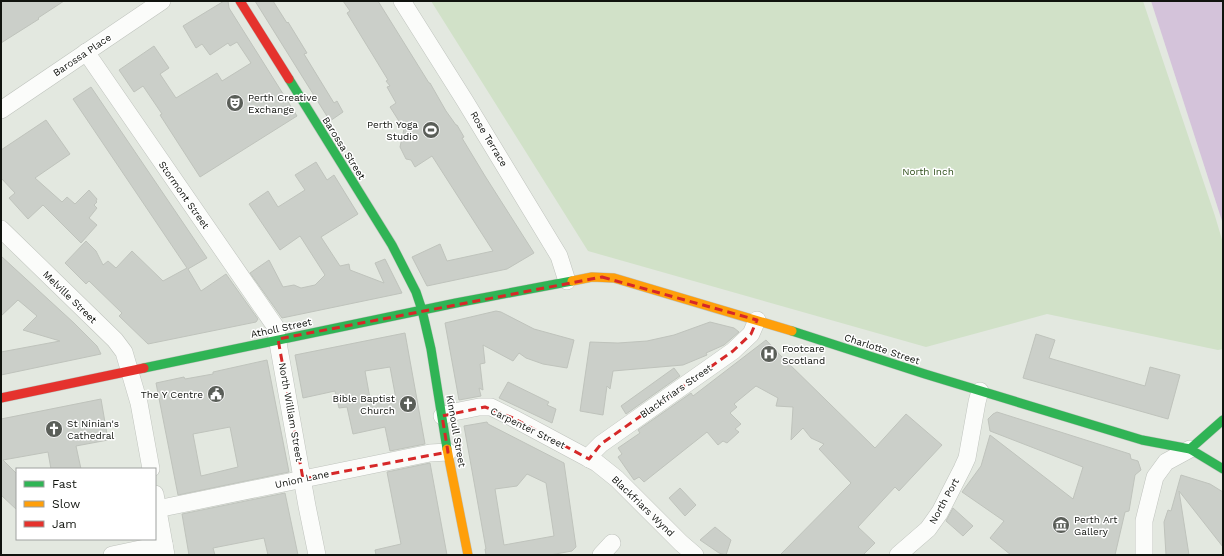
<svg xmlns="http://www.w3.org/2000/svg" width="1224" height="556" font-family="'Work Sans',sans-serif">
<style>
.green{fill:#d1e1c8}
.water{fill:#d4c3da}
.building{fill:#cbcfc9;stroke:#bfc3bc;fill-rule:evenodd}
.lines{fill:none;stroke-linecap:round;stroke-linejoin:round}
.street-casing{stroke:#bfc3bd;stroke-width:18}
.fast-casing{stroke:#bfc3bd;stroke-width:10}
.slow-casing{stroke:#bfc3bd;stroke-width:10}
.jam-casing{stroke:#bfc3bd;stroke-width:10}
.street{stroke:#fbfcfa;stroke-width:17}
.fast{stroke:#30b455;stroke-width:9}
.slow{stroke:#ff9f0a;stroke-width:9}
.jam{stroke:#e5322d;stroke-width:9}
.marked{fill:none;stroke:#d62828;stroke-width:3;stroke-dasharray:8 5;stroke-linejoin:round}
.labels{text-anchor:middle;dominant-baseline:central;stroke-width:3;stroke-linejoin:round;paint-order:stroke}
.street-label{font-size:10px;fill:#10130e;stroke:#fff}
.poi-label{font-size:10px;fill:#10130e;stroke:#fff;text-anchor:start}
.park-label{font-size:10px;fill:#2e4e19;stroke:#fff}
</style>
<rect width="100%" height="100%" fill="#e3e8e0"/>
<polygon class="green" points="431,1 1143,1 1215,216 1223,243 1223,349 1218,350 1047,314 926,347 588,251"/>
<polygon class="water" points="1151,1 1223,1 1223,224"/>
<g class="building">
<polygon points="1,1 64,1 38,18 39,19 1,43"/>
<polygon points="224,1 228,1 229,8 297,116 200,177 160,115 162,114 143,86 134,92 119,70 154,46 169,68 160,74 176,98 217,73 222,81 251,63 237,42 230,46 228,43 210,55 202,44 196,48 183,26"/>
<polygon points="255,1 273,1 287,23 288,22 307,53 304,54 334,103 337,101 343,112 330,121"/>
<polygon points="343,1 378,1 429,83 430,83 446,111 456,125 457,125 464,137 462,138 485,176 534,253 507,269 427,286 412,257 440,244 447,261 493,251 432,156 415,167 411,160 406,159 400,147 404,129 390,107 396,103 387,87 390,86 386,81 388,80 347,13 350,11"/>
<polygon points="91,87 207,258 188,269 201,291 226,274 258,319 256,322 148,344 119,316 122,313 89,281 86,284 65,263 86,241 96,251 103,265 108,261 116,268 132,251 163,281 187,268 73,99"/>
<polygon points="46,120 70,154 35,178 62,202 67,197 75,204 89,190 97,199 96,201 97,202 94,205 97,208 89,218 97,225 81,243 43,205 28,219 9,198 15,193 1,178 1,150"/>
<polygon points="316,162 327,180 334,175 358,214 321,237 340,266 349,264 350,270 384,283 375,263 385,259 402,293 282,318 250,273 269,260 283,287 294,285 301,288 315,285 325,275 300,236 280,250 249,204 268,191 278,207 305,190 295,175"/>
<polygon points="1,256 74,323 97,346 101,354 1,375 1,352 60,341 23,330 37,316 18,300 1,316"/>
<polygon points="496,311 501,312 534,329 574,340 567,368 543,364 526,358 519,353 513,361 483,345 485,363 480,364 483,390 479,388 481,396 459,400 445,323"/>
<polygon points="710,322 734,328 739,332 724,345 706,353 707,355 683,365 613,371 610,389 607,386 603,415 580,411 590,342 618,343 647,341 674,335"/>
<path d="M405 333 425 444 390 451 385 427 353 434 347 407 339 408 335 391 303 398 295 355ZM390 367 396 399 371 404 365 371Z"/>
<polygon points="1036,334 1055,340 1049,358 1145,386 1150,367 1180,375 1168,419 1023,378"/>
<polygon points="766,340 782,357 875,448 906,414 942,445 899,491 895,487 858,527 875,543 863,555 780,555 851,483 819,449 824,444 811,438 803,428 791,440 793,407 776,406 778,398 756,386 734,404 737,407 730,413 741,424 735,429 739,432 727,443 723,441 718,445 707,432 644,482 639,477 634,480 618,457 622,454 618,448 640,433 638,430 691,393 693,396"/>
<path d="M267 360 289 472 178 495 156 383 184 377 185 379 213 374V372ZM230 427 238 467 201 476 193 434Z"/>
<polygon points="674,368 680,376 626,414 621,406"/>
<polygon points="508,382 549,402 547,405 556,409 552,423 499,398"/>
<polygon points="101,399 108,440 76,446 81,469 51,469 48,452 3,460 17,474 17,510 1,495 1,419"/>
<polygon points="997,412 1130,454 1131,459 1138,461 1141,470 1135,475 1129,511 1125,512 1115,555 1011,555 990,538 1004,521 962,492 981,466 990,435 1073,499 1083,467 990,431 988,419 993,414"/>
<path d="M487 422 488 424 564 463 576 547 572 551 550 555H486L485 549H486L464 426ZM527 474 546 483 554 536 504 545 495 489 517 486Z"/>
<polygon points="430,463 447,555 376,555 375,550 401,544 387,472"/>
<polygon points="1181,475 1210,484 1223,492 1223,547 1179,491 1189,555 1166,555 1164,522 1168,510 1171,511"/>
<polygon points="680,488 696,505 685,516 669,498"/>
<polygon points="285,493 298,555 268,555 264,538 213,548 215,555 189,555 182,514"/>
<polygon points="953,508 973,526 963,536 946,521"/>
<polygon points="715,527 731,540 726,555 719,553 700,540"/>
</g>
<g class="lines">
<g class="street-casing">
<g id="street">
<polyline points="402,1 465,101 559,256 567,281"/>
<polyline points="86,52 275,326 307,506 317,555"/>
<polyline points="1,110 162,1"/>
<polyline points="1,229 115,340 124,352 139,403 151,469"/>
<polyline points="442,416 454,412 479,407 491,407 513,418 597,463 617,479 681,543 695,555"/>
<polyline points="589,459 593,452 601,444 733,351 751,334 757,320"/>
<polyline points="155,494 166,555"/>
<polyline points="157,509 430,453 448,452"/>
<polyline points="112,555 164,544"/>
<polyline points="601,555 612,543"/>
<polyline points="898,555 928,529 940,512 962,469 967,458 977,402 980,391"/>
<polyline points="1144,555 1144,521 1155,477 1166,462 1190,449"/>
</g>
</g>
<g class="fast-casing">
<g id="fast">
<polyline points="289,79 392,245 416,292 422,310 431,349 447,449"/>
<polyline points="792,331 925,374 1142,440 1190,449 1223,469"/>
<polyline points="144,368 456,303 572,281"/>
<polyline points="1190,449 1223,420"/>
</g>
</g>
<g class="slow-casing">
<g id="slow">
<polyline points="572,281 592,277 614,278 792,331"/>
<polyline points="447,449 468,555"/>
</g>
</g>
<g class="jam-casing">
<g id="jam">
<polyline points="240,1 289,79"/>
<polyline points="1,398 144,368"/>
</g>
</g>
<use href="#street" class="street"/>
<use href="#fast" class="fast"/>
<use href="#slow" class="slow"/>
<use href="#jam" class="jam"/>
</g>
<path class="marked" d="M602 277 757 320 751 334 733 351 601 444 589 459 513 418 485 407 442 416 448 452 303 479 278 339Z"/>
<defs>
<g id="theatre-disc" transform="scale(0.9)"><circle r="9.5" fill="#5a5e58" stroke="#fff"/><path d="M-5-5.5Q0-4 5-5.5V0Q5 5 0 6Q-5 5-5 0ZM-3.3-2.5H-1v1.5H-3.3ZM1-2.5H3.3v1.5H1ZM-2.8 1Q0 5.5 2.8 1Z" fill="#fff"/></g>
<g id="stadium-disc" transform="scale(0.9)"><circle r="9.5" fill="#5a5e58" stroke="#fff"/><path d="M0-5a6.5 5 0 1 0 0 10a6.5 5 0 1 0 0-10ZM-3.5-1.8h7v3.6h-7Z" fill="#fff"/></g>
<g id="hospital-disc" transform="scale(0.9)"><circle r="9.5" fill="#5a5e58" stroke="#fff"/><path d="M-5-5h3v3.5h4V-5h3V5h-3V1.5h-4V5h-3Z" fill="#fff"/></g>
<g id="civic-disc" transform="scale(0.9)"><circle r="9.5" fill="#5a5e58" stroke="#fff"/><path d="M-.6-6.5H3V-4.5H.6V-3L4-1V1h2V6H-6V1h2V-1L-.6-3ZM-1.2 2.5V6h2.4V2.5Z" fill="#fff"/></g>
<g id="church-disc" transform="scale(0.9)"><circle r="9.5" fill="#5a5e58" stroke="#fff"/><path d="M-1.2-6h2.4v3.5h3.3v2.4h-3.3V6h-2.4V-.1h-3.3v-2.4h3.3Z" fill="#fff"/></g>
<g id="museum-disc" transform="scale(0.9)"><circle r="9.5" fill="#5a5e58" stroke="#fff"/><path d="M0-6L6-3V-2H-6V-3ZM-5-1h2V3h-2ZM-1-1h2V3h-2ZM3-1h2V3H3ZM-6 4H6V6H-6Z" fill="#fff"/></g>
</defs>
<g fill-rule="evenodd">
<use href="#theatre-disc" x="235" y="103"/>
<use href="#stadium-disc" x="431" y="130"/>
<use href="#hospital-disc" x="769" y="354"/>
<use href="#civic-disc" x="216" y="394"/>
<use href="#church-disc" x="408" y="404"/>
<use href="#church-disc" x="54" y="429"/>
<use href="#museum-disc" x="1061" y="525"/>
</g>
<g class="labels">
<g class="street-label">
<text transform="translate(82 55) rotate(-34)">Barossa Place</text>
<text transform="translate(489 139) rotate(59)">Rose Terrace</text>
<text transform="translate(344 148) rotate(58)">Barossa Street</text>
<text transform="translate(184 195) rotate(55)">Stormont Street</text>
<text transform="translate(70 297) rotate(44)">Melville Street</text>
<text transform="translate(281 328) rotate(-12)">Atholl Street</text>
<text transform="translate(882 349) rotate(18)">Charlotte Street</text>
<text transform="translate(676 391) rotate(-35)">Blackfriars Street</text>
<text transform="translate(291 412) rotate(80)">North William Street</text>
<text transform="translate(528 428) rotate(26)">Carpenter Street</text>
<text transform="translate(456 431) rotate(80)">Kinnoull Street</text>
<text transform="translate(302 479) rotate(-12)">Union Lane</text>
<text transform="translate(944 501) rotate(-61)">North Port</text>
<text transform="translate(643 506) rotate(44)">Blackfriars Wynd</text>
</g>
<g class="poi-label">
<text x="248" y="97">Perth Creative<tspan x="248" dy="12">Exchange</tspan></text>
<text x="418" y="124" text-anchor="end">Perth Yoga<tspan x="418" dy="12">Studio</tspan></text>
<text x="782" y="348">Footcare<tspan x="782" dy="12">Scotland</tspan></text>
<text x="203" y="394" text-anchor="end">The Y Centre</text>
<text x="395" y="398" text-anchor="end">Bible Baptist<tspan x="395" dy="12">Church</tspan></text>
<text x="67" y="423">St Ninian's<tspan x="67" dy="12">Cathedral</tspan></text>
<text x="1074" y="519">Perth Art<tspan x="1074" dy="12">Gallery</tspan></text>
</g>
<g class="park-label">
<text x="928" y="171">North Inch</text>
</g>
</g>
<rect width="1224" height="556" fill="none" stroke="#10130e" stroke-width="4"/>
<rect x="16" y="468" width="140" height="72" fill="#ffffff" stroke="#9fa19f"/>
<rect x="24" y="481" width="20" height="6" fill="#30b455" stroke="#9fa19f"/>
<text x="52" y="488" font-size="12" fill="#10130e">Fast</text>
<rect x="24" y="501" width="20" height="6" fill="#ff9f0a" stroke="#9fa19f"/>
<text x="52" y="508" font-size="12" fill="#10130e">Slow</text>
<rect x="24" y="521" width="20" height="6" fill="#e5322d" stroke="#9fa19f"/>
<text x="52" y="528" font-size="12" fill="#10130e">Jam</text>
</svg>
